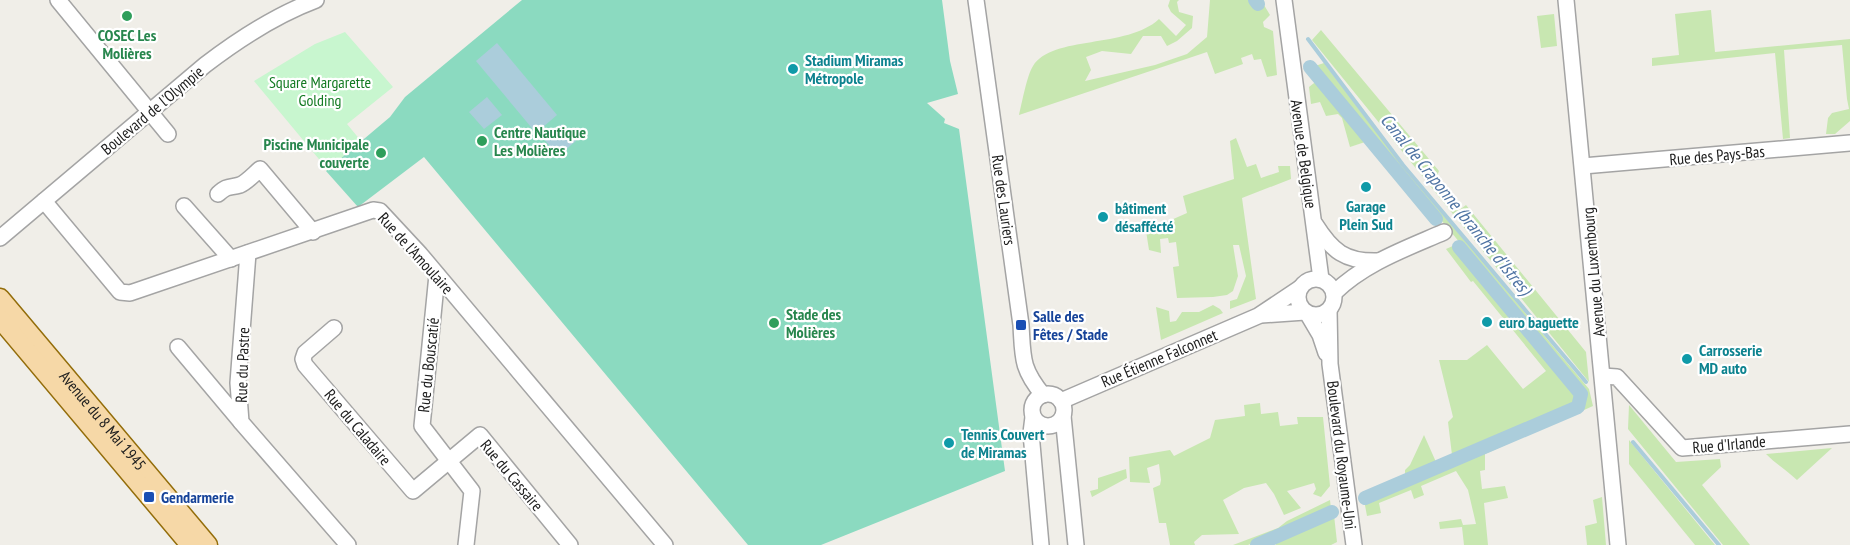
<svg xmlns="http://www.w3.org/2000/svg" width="1850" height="545" font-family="'PT Sans Narrow',sans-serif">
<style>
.grass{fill:#c8e7b1}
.park{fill:#c8f6cf}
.pitch{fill:#8bdac0}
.water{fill:#abcddb}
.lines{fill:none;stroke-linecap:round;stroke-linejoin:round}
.stream{stroke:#abcddb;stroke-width:4}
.canal{stroke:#abcddb;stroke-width:14}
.minor-casing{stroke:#a4a4a4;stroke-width:18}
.major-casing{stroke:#936d0a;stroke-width:21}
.minor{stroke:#fff;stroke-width:15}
.major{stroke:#f6d8a7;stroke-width:18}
.leisure-dot{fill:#2e9e5b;stroke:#fff;stroke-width:2}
.culture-dot{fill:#0f9aa8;stroke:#fff;stroke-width:2}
.transit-dot{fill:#1a4fb4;stroke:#fff;stroke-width:2}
.labels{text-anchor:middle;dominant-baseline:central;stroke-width:4.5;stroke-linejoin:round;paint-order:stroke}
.leisure-label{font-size:16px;font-weight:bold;fill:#27864d;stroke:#fff;text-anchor:start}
.culture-label{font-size:16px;font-weight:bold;fill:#0d838f;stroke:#fff;text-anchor:start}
.park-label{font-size:16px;fill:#137a22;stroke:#fff}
.street-label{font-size:16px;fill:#202020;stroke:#fff}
.transit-label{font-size:16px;font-weight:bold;fill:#164399;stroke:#fff;text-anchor:start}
.water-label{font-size:18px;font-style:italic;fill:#4f74a3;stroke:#fff}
</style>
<rect width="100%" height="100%" fill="#f0eee8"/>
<g class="grass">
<path d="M1170 0H1179L1177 2 1179 12 1193 16 1192 28 1177 41 1167 46 1161 36H1143L1131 54 1102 51 1086 57 1091 70 1085 81 1155 65 1187 54 1207 37 1210 0H1261L1270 15 1263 22 1264 27 1273 31 1277 75 1267 77 1261 59 1254 60 1252 54 1241 58 1243 64 1215 74 1207 52 1019 115C1022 103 1027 75 1033 66 1052 35 1127 49 1159 19L1176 36 1186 25 1171 12 1168 6Z"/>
<polygon points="1711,10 1715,52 1850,39 1850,121 1835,134 1826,134 1828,118 1832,113 1849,109 1847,99 1842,45 1784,50 1790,138 1783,139 1775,53 1652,66 1652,58 1679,55 1675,14"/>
<polygon points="1554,14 1557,46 1541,48 1537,16"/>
<polygon points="1321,30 1439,171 1434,184 1458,211 1466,205 1586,352 1589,382 1312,40"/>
<polygon points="1324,63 1403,167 1589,389 1593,406 1485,454 1485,470 1480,471 1482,489 1505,486 1508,498 1484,503 1488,545 1464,545 1462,527 1440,529 1439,522 1461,519 1463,525 1476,524 1468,490 1456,471 1421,486 1424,495 1414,499 1411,490 1379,503 1381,513 1367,516 1364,500 1579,408 1583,393 1315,66"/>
<polygon points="1318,80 1368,141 1350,147 1342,118 1338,114 1326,116 1320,102 1311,104 1309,87"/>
<polygon points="1236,138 1247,167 1256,164 1261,178 1279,172 1278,166 1290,166 1291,179 1242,198 1256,299 1230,309 1230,301 1237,299 1246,276 1239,245 1233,245 1238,276 1233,291 1227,295 1213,297 1177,298 1173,267 1179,266 1176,242 1169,243 1168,238 1160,239 1161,253 1149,250 1146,231 1187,213 1183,196 1234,179 1230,141"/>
<polygon points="1455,245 1578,395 1575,405 1364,496 1363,493 1405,475 1405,470 1410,465 1424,435 1436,462 1452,455 1448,422 1453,417 1439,360 1467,360 1487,345 1523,389 1546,371 1473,281 1471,282 1446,249"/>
<polygon points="1213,305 1220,309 1223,313 1161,340 1156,307 1169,311 1170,322 1176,321 1182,312 1199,312"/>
<polygon points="1260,403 1261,414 1278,412 1280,426 1298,424 1297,417 1323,417 1330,486 1321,497 1313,494 1316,489 1314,483 1287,491 1301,508 1284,515 1274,494 1266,483 1244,488 1223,500 1239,534 1202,535 1194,542 1195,545 1170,545 1166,523 1159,523 1153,488 1160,485 1161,480 1159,464 1147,468 1150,483 1130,482 1129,457 1170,450 1174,456 1210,438 1215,420 1245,416 1244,405"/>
<polygon points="1629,405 1676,462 1720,459 1721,467 1702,485 1750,545 1723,545 1628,429"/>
<polygon points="1629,440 1715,545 1695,545 1629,464"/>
<path d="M1832 448 1797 480C1786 470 1776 464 1766 454Z"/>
<polygon points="1126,469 1127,478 1092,497 1090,491 1098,489 1098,478"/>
<polygon points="1602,497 1606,545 1587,545 1585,526 1597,523 1593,500"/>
<polygon points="1330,500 1331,509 1248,545 1233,545 1278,528 1287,521"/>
<polygon points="1334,515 1337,542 1331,545 1276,545 1273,539"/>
</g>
<polygon class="park" points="345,32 393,87 347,124 361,141 328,170 254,81 315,44"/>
<polygon class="pitch" points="522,0 942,0 950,61 958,94 927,103 945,119 944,123 959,129 1005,471 821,545 748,545 424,157 358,207 326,171 390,117 405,97"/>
<g class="water">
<polygon points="497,43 557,115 536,133 476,61"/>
<polygon points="487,97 502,115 484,129 469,112"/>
<polygon points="562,124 576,141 558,156 544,139"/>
</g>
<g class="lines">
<g class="stream">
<polyline points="1308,39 1403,165 1586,382"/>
<polyline points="1633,442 1719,545"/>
</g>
<g class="canal">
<polyline points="1255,0 1258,4"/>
<polyline points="1310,67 1436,219"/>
<polyline points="1365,498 1578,407 1581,394 1459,247"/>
<polyline points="1257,545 1332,512"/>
</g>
<g class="minor-casing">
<g id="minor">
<polyline points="58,0 168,134"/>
<path d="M976 0 1021 325C1023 358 1021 368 1043 395"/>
<polyline points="1284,0 1321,279"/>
<polyline points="1566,0 1618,545"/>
<polyline points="1583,166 1850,143"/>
<path d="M218 194C228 185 229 188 240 185 247 182 254 174 260 169L313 232"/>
<polyline points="44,201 120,292 130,293 373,210 380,211 420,254 665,545"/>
<polyline points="184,206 231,259"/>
<path d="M1315 224C1332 251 1345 262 1378 261"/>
<path d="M0 238 205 65C239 39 276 15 316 0"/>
<polyline points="248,253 238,383 241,422 348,545"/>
<polyline points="437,275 422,426 472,491 466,545"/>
<circle cx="1316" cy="297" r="18"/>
<path d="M1334 293C1365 263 1405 249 1444 232"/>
<polyline points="1329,310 1330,364 1354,545"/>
<polyline points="1307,313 1320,335 1326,353"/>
<polyline points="1261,315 1305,312"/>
<polyline points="334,328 305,353 303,359 305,365 413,491 480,435 570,545"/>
<polyline points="178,347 241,422"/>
<polyline points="1603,376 1617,377 1682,448 1850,434"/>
<circle cx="1048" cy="410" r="16"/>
<polyline points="1061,401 1258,316 1300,288"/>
<polyline points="1063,416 1076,545"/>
<polyline points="1033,417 1031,433 1041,545"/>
</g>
</g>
<g class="major-casing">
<g id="major">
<path id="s1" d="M0 298 208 545"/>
<polyline points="0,319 190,545"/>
</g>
</g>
<use href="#minor" class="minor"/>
<use href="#major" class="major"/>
</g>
<g class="leisure-dot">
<circle cx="127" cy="16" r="6"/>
<circle cx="482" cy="141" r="6"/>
<circle cx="381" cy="153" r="6"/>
<circle cx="774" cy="323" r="6"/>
</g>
<g class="culture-dot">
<circle cx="793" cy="69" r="6"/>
<circle cx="1366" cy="187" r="6"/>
<circle cx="1103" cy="217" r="6"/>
<circle cx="1487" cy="322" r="6"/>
<circle cx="1687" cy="359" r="6"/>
<circle cx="949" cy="443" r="6"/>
</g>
<g class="transit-dot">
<rect x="1015" y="319" width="12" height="12" rx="3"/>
<rect x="143" y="491" width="12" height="12" rx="3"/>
</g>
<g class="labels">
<g class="leisure-label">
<text x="127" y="35" text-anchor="middle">COSEC Les<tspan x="127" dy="18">Molières</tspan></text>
<text x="494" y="132">Centre Nautique<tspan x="494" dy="18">Les Molières</tspan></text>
<text x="369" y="144" text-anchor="end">Piscine Municipale<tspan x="369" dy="18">couverte</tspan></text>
<text x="786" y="314">Stade des<tspan x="786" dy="18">Molières</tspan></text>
</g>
<g class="culture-label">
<text x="805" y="60">Stadium Miramas<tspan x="805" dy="18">Métropole</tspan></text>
<text x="1366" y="206" text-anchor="middle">Garage<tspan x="1366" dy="18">Plein Sud</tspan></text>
<text x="1115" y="208">bâtiment<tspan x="1115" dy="18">désaffécté</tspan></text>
<text x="1499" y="322">euro baguette</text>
<text x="1699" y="350">Carrosserie<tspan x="1699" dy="18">MD auto</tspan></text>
<text x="961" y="434">Tennis Couvert<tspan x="961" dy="18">de Miramas</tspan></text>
</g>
<g class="park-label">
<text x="320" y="82">Square Margarette<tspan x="320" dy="18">Golding</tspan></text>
</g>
<g class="street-label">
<text transform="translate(152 110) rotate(-40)">Boulevard de l'Olympie</text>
<text transform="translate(1304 154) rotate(82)">Avenue de Belgique</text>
<text transform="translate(1717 155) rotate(-5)">Rue des Pays-Bas</text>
<text transform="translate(1004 200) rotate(82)">Rue des Lauriers</text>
<text transform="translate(416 253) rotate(48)">Rue de l'Amoulaire</text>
<text transform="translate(1593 272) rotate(-95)">Avenue du Luxembourg</text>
<text transform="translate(1159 358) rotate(-23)">Rue Étienne Falconnet</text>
<text transform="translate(242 365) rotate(-88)">Rue du Pastre</text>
<text transform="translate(428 365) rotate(-84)">Rue du Bouscatié</text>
<text stroke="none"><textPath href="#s1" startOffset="160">Avenue du 8 Mai 1945</textPath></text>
<text transform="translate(358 427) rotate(50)">Rue du Caladaire</text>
<text transform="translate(1729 444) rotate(-5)">Rue d'Irlande</text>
<text transform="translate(1342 455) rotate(83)">Boulevard du Royaume-Uni</text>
<text transform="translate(512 475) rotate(50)">Rue du Cassaire</text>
</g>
<g class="transit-label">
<text x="1033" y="316">Salle des<tspan x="1033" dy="18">Fêtes / Stade</tspan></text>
<text x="161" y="497">Gendarmerie</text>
</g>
<g class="water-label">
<text transform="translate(1456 204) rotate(51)">Canal de Craponne (branche d'Istres)</text>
</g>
</g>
</svg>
